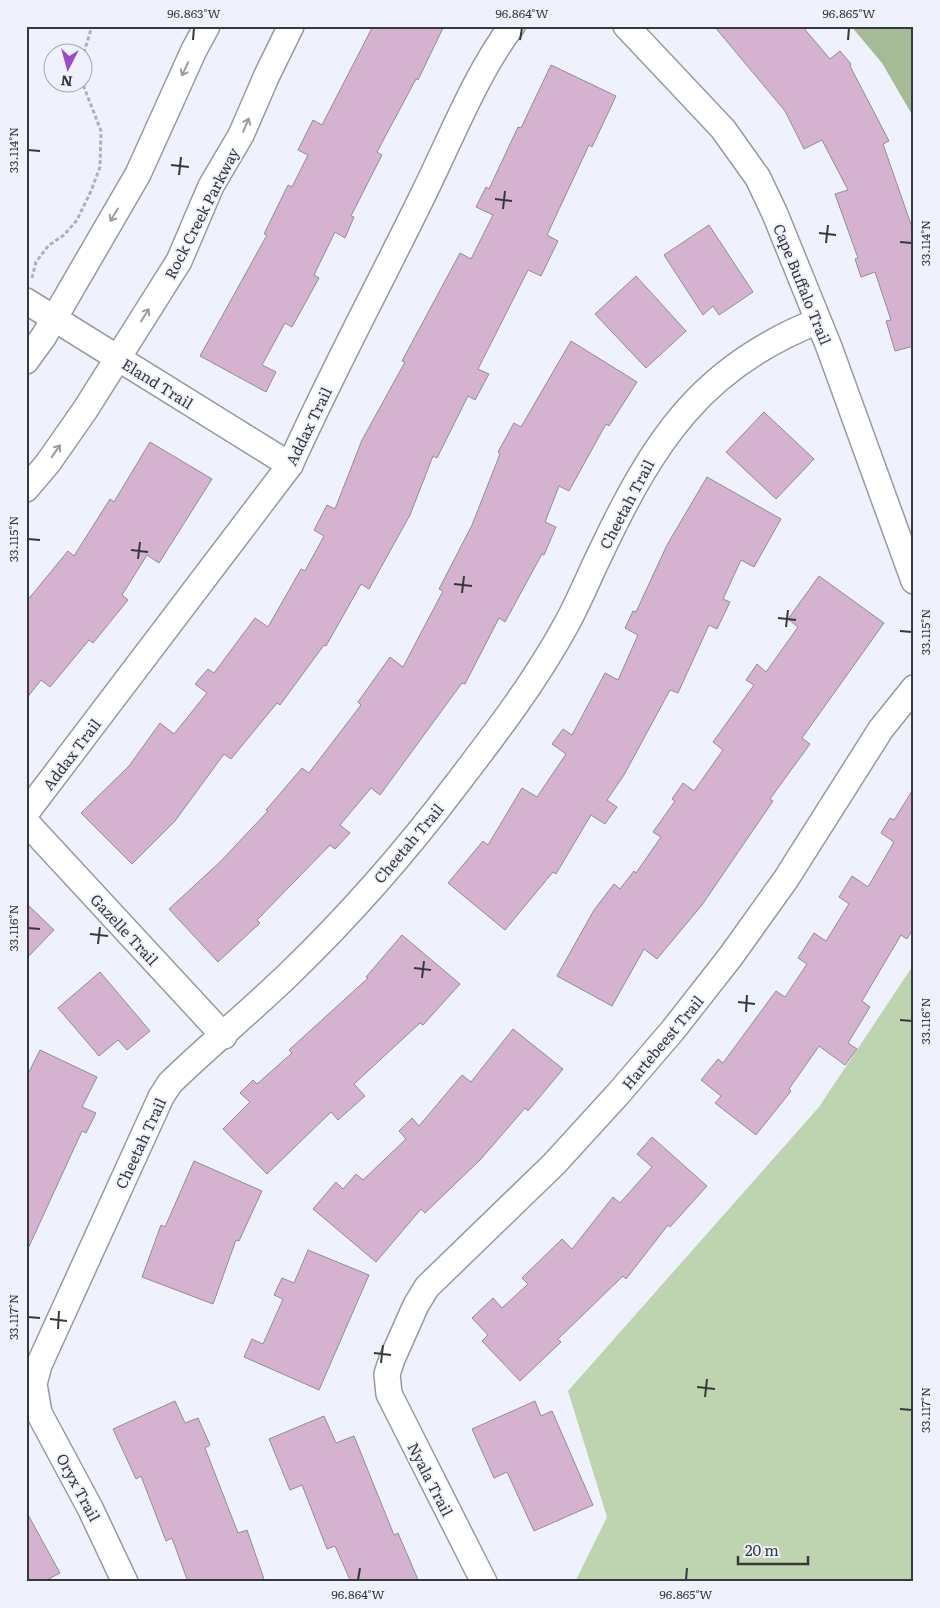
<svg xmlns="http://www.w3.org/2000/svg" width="940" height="1608" font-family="Literata,serif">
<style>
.green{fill:#bed3af}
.forest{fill:#a5ba96}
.building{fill:#d4b2d0;stroke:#948c93}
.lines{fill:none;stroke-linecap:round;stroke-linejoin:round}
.minor-casing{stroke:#979aa2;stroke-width:28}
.path{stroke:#afb1b9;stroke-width:3;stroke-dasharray:4 2.5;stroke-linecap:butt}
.minor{stroke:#fff;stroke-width:25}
.oneway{stroke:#9a9c9d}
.ticks{fill:none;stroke:#36383b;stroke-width:2}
.labels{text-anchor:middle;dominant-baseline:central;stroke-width:4;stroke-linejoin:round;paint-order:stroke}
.street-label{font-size:15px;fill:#36383b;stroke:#eff2fc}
.neatline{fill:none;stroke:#36383b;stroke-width:2}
.ticks-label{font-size:12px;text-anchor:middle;fill:#36383b}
</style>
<rect width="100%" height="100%" fill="#eff2fc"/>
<polygon class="green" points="914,964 914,1582 575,1582 607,1517 568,1391 819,1107"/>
<polygon class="forest" points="851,26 914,26 914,118 882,63"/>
<g class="building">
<polygon points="373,26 444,26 418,80 416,79 377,152 382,155 351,216 354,217 345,238 335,232 314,275 319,278 292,327 285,323 262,365 276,372 266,392 200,356 267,235 264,234 288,185 292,187 308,155 298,150 313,120 322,125"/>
<polygon points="714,26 802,26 830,59 840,51 851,64 850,66 889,141 883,144 914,233 914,346 895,351 886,321 891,320 875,272 861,277 855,259 858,258 835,194 848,190 822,140 804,149 785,111"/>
<polygon points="551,65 616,96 592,147 589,145 547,235 558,241 541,276 528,270 478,369 489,374 475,400 468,396 437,458 433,456 410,515 369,589 361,584 326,646 324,645 280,705 277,703 231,759 224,754 175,821 132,864 81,813 129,766 160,723 174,734 207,693 195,684 208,669 214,673 255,618 268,627 301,569 305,571 324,536 314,530 327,505 335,509 362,440 405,362 402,361 460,253 471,259 493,215 476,207 486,187 489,189 518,127 521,128"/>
<polygon points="709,225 753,292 719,315 713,306 703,315 664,255"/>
<polygon points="636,276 686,331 646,368 595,314"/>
<polygon points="571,341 637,382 609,426 606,424 569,491 559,486 545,522 556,527 544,555 542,554 505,622 499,618 465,684 462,683 380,795 371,788 340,825 350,833 335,849 330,845 257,920 260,923 218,962 169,909 221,861 268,811 266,810 302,768 309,773 361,705 358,702 390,657 403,667 443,591 439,589 472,525 500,454 498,452 514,423 521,427"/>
<polygon points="764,412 814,459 776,499 726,452"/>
<polygon points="150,442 212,479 159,563 147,555 122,595 128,600 93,643 89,640 50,687 41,680 26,699 26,602 68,551 74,556 110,499 114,502"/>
<polygon points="707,477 781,519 754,567 741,560 723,599 730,602 717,629 709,625 678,693 670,690 624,775 607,800 617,807 605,824 591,815 556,874 553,872 505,930 448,883 483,841 488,845 522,788 537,797 566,754 552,744 563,729 572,735 605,673 618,680 638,635 625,628 633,611 636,612 667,545"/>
<polygon points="819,576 884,623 802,738 810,744 770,799 773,801 702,905 657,959 644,949 612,1006 557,976 594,910 614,884 620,889 634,871 636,873 661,837 653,832 675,801 672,799 683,783 694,791 723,750 713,742 754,685 746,680 757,664 766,672 798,627 788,619"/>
<polygon points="914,788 914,927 907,939 901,935 862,1001 870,1007 848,1043 857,1049 845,1065 819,1046 789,1089 791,1091 756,1135 715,1103 721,1096 701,1080 718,1059 723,1063 776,991 785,997 807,964 798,958 814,933 826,941 849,904 839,897 852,876 868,887 894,842 881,833 890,818 894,820"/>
<polygon points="26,903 54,930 26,959"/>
<polygon points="402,935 460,984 423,1025 420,1023 354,1084 365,1096 338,1120 331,1112 267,1174 223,1129 250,1102 240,1093 253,1080 257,1084 292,1053 289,1050 368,978 366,977"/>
<polygon points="100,972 150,1031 127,1050 118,1040 99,1056 58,1008"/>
<polygon points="513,1029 563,1069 528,1111 525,1108 481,1159 425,1213 421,1209 376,1262 313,1209 336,1182 343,1189 356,1174 363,1180 406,1139 399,1131 412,1118 419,1126 462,1075 471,1082"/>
<polygon points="40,1050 97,1077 82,1107 96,1113 86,1133 82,1131 26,1253 26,1078"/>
<polygon points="652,1137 707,1186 670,1227 668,1225 626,1279 623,1276 558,1339 561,1342 520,1381 482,1341 488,1335 472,1318 493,1298 502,1308 528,1284 522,1278 562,1239 572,1249 613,1197 620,1203 652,1167 637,1154"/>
<polygon points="194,1161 262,1191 239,1241 236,1240 213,1304 142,1277 161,1225 165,1227"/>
<polygon points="308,1250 369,1275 319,1390 244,1357 252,1339 263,1344 283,1299 274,1295 282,1278 294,1283"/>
<polygon points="175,1401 185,1423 198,1418 210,1445 205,1448 238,1533 247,1530 265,1582 188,1582 172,1538 166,1541 141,1476 136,1479 113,1429"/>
<polygon points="535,1401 541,1416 552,1411 593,1505 534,1531 507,1472 494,1478 472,1429"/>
<polygon points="324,1416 336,1443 354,1436 394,1535 398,1533 419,1582 351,1582 335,1546 327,1549 302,1485 290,1490 269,1439"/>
<polygon points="26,1511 60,1573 43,1582 26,1582"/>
</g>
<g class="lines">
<g class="minor-casing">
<g id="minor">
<polyline points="626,26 723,129 758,178 775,214 829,347 914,581"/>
<polyline points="26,301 290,465"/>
<polyline points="26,361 44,336 138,174 194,50 207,26"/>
<polyline points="26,489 48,463 85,410 179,261 211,186 241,135 267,75 291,26"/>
<path d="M26 813 290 465C331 374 378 287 422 197 449 143 476 73 512 26"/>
<polyline points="26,822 224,1036"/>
<path d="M125 1582 90 1508 39 1413 34 1384 39 1365 161 1097 170 1083C209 1045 251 1011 290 973 350 915 406 851 456 785 495 734 535 682 566 625 579 602 589 576 601 552 653 442 701 367 818 321"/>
<polyline points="484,1582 389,1394 387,1374 392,1359 416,1305 427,1287 554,1164 618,1094 673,1030 731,956 786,879 881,729 914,688"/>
</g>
</g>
<g class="path">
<polyline points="82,59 92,26"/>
<polyline points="32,278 36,262 49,245 64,235 77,220 91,191 100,167 101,131 84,87 82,63"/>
</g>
<use href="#minor" class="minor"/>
</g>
<defs><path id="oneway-shaft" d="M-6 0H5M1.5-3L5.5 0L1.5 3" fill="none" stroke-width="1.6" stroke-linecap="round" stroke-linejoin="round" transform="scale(1.25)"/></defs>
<g class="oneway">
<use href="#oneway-shaft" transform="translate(185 69) rotate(115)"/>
<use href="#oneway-shaft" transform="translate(246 125) rotate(-67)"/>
<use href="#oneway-shaft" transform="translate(114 215) rotate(121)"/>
<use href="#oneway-shaft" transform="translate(145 315) rotate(-58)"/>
<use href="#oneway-shaft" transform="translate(56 451) rotate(-55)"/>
</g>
<path class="ticks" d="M193 40 194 28M520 40 522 28M848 40 849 28M28 150 40 151M171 165 189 167M179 175 181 157M495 199 512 201M503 209 505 191M819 233 836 235M900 242 912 243M826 243 828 225M28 539 40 540M131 550 148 552M138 559 140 542M454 584 472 586M462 593 464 576M778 618 796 620M786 627 788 610M900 631 912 632M28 928 40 929M90 934 108 936M98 944 100 927M414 968 431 970M422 978 424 961M738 1002 755 1004M746 1012 747 995M900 1020 912 1021M28 1317 40 1318M50 1319 67 1321M58 1329 59 1311M374 1353 391 1355M381 1363 383 1345M697 1387 715 1389M705 1397 707 1379M900 1409 912 1410M358 1580 360 1568M686 1580 687 1568"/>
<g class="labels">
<g class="street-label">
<text transform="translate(201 213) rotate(-63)">Rock Creek Parkway</text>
<text transform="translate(803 284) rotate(68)">Cape Buffalo Trail</text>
<text transform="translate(158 383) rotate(32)">Eland Trail</text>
<text transform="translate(308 426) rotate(-64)">Addax Trail</text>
<text transform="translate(626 504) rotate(-62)">Cheetah Trail</text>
<text transform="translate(71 754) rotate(-53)">Addax Trail</text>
<text transform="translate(408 843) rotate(-50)">Cheetah Trail</text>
<text transform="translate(125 929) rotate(47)">Gazelle Trail</text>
<text transform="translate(662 1042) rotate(-50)">Hartebeest Trail</text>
<text transform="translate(140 1143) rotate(-65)">Cheetah Trail</text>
<text transform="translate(431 1479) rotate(63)">Nyala Trail</text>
<text transform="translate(79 1487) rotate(62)">Oryx Trail</text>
</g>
</g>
<rect width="940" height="1608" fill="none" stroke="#eff2fc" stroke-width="55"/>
<g transform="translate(68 68) rotate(186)"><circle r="24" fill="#eff2fc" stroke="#a5a8af"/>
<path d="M0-4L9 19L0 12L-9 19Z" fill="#994fc1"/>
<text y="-8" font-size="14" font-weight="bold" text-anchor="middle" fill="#36383b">N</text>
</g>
<path d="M738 1556v8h70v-8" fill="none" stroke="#36383b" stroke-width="2.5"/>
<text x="745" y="1556" font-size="15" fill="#36383b" stroke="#eff2fc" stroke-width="4" paint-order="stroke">20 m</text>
<rect x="28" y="28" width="884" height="1552" class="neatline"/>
<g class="ticks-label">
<text x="194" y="18">96.863°W</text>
<text x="522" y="18">96.864°W</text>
<text x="849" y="18">96.865°W</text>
<text transform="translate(14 150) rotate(-90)" y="4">33.114°N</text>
<text transform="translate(926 243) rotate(-90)" y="4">33.114°N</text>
<text transform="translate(14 539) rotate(-90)" y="4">33.115°N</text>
<text transform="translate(926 632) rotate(-90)" y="4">33.115°N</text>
<text transform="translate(14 928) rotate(-90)" y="4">33.116°N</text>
<text transform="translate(926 1021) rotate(-90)" y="4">33.116°N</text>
<text transform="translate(14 1317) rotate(-90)" y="4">33.117°N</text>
<text transform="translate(926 1410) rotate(-90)" y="4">33.117°N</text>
<text x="358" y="1599">96.864°W</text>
<text x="686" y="1599">96.865°W</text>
</g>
</svg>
